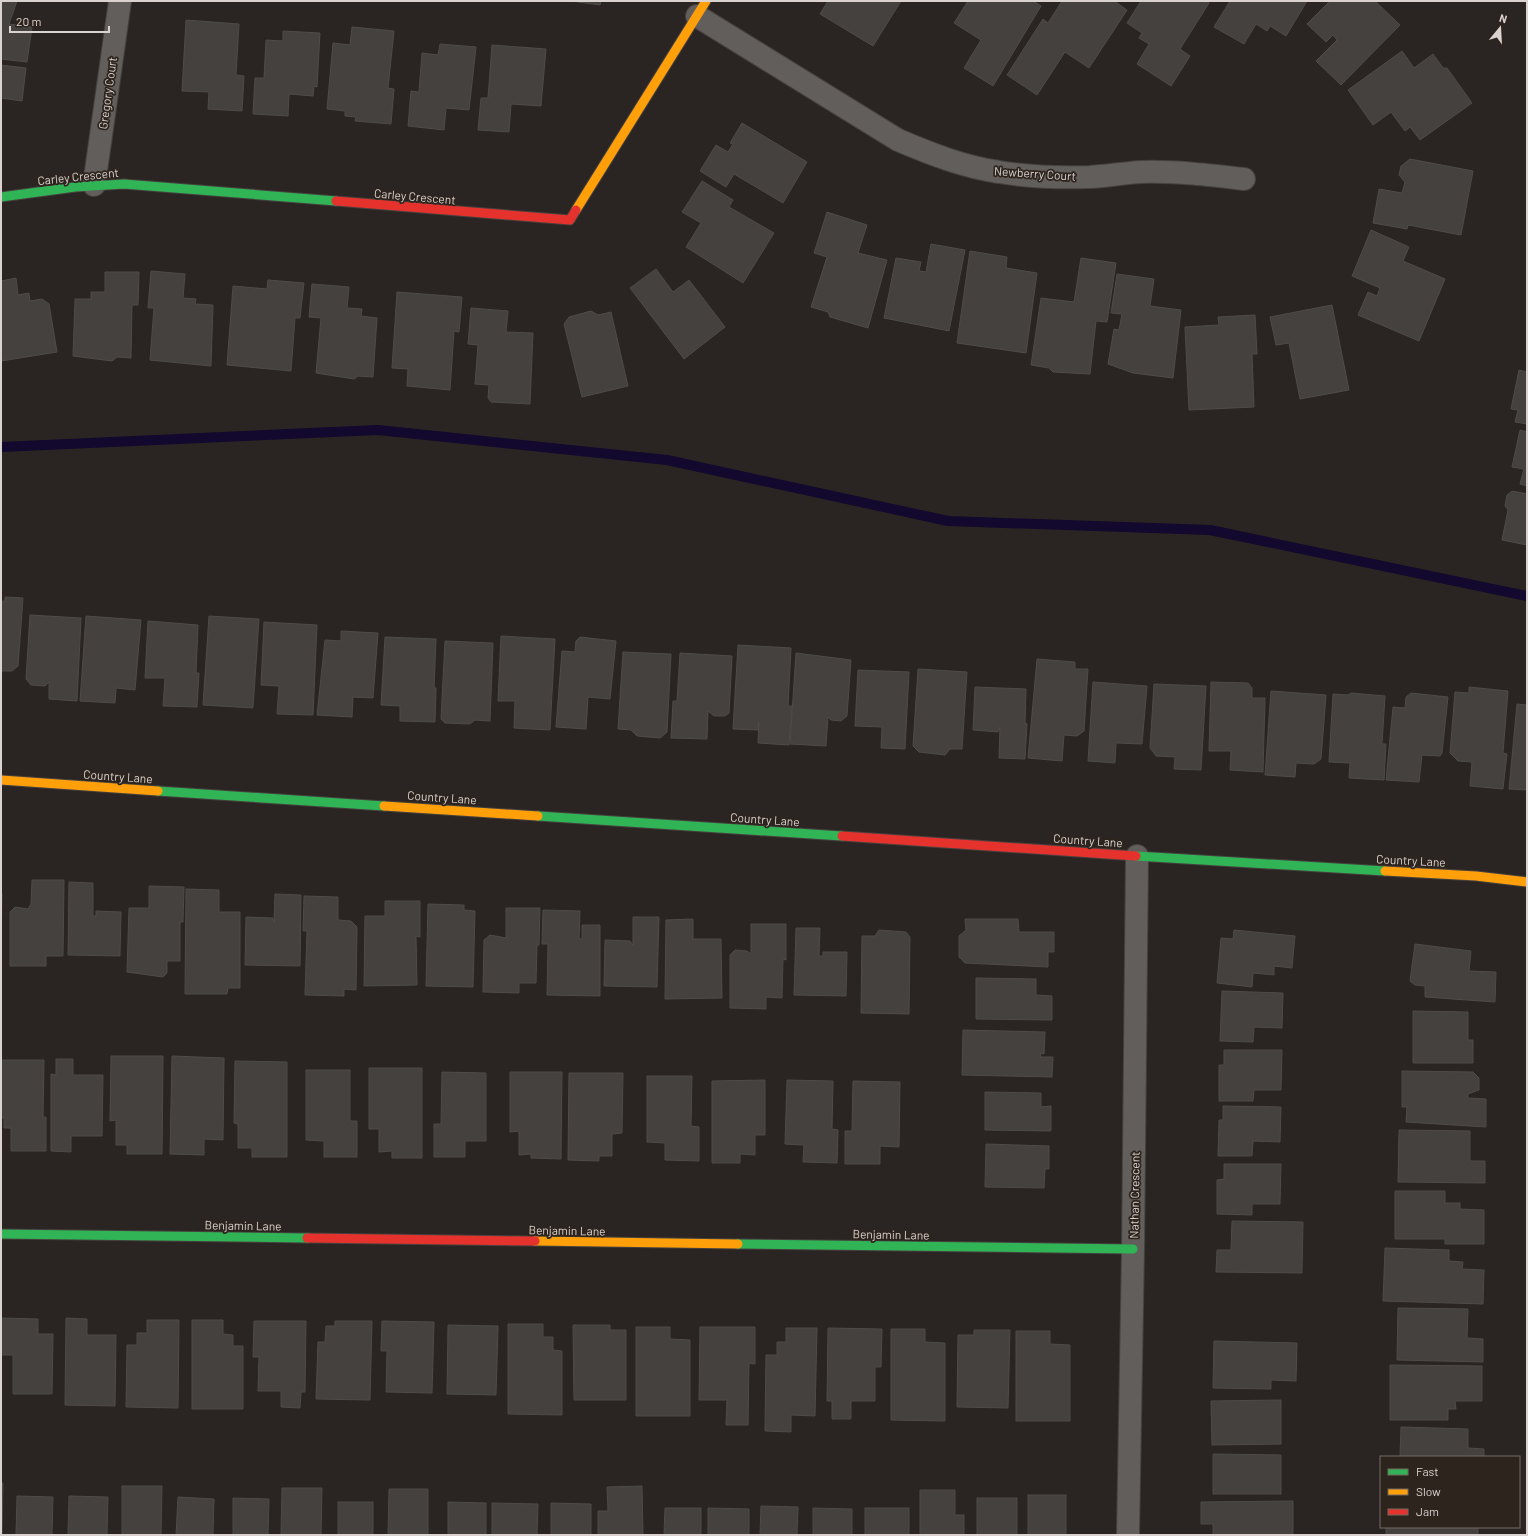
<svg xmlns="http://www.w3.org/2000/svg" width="1528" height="1536" font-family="Barlow,sans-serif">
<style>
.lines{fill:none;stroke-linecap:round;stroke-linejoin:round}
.stream{stroke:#13082e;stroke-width:10}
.building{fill:#45413e;stroke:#4f4b48}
.street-casing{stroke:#46413f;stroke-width:24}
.fast-casing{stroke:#46413f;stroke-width:11}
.slow-casing{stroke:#46413f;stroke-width:11}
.jam-casing{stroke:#46413f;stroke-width:11}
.street{stroke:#625e5b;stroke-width:22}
.fast{stroke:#30b455;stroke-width:9}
.slow{stroke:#ff9f0a;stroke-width:9}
.jam{stroke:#e5322d;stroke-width:9}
.labels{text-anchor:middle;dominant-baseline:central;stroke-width:3.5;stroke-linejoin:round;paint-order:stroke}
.street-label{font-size:12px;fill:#d9d2cf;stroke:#2e241e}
</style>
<rect width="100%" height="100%" fill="#2a2522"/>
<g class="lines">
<polyline class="stream" points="1,447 378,430 667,460 948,521 1210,530 1527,596"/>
</g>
<g class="building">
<polygon points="1,1 17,1 9,24 32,27 27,62 1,59"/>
<polygon points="571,1 601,1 600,5"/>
<polygon points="828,1 901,1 873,46 820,14"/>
<polygon points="968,1 1033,1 1041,6 993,86 964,68 981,40 954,23"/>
<polygon points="1062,1 1114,1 1127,10 1089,68 1065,52 1037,95 1007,75 1043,19 1048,23"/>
<polygon points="1141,1 1205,1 1209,3 1180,49 1190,56 1171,86 1137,64 1149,44 1139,38 1142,33 1127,23"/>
<polygon points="1230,1 1307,1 1286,36 1270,26 1267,31 1256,24 1244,44 1214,27"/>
<polygon points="1330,1 1375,1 1400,25 1341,85 1316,61 1337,40 1333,35 1326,42 1307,24"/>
<polygon points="186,20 239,24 236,75 244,76 242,111 208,109 209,92 182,91"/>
<polygon points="352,27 394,31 388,88 394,89 391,124 355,121 356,117 345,116 345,111 327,109 333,43 350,45"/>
<polygon points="283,31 320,33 317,87 314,86 313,96 289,94 288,116 253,114 255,78 264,78 266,40 283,41"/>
<polygon points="440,44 476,47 469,110 446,108 444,130 408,126 411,91 419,92 422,53 438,55"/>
<polygon points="492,45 546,49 541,106 511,104 509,132 478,130 481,98 488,98"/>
<polygon points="1402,51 1414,68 1433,54 1443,68 1447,68 1472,103 1420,140 1410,127 1405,131 1391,112 1373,125 1348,90"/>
<polygon points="1,65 26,68 22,101 1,98"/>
<polygon points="742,123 807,162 783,203 734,174 726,187 700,171 716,145 728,152 733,144 730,143"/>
<polygon points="1410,159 1473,171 1461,235 1408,225 1407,229 1373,223 1379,189 1402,193 1405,182 1399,175 1401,166"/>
<polygon points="702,181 733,200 729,207 774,233 743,283 686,247 701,223 682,212"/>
<polygon points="827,212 867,225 858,253 887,260 868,328 830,317 828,312 811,307 827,257 814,253"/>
<polygon points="1371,230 1409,247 1403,261 1445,279 1419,341 1358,315 1368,292 1377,296 1380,288 1352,276"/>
<polygon points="931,244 965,250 949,331 884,318 896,258 921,262 919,271 926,272"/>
<polygon points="970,251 1007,257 1006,268 1037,273 1026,353 957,343"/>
<polygon points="1081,258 1116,263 1107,322 1096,321 1090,374 1053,372 1049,368 1031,365 1041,298 1074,302"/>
<polygon points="656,269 673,292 689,280 725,327 684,359 630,288"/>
<polygon points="151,271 185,274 183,298 196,299 195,304 213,305 211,366 150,360 154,308 148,308"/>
<polygon points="105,272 139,272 138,305 132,305 131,358 117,357 112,361 73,356 75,299 91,299 91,292 105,292"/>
<polygon points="1117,274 1154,279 1150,306 1181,310 1173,378 1133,373 1108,364 1114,329 1119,330 1122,314 1111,313"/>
<polygon points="16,278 18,295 29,293 30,301 42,299 49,304 57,352 1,361 1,281"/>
<polygon points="268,280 304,283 300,318 295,318 291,371 227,365 233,286 267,289"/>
<polygon points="312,284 349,287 347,308 362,309 361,316 377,318 373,377 358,376 354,379 316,373 321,318 309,317"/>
<polygon points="397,292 462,297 459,332 454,331 450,390 407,386 408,369 392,368"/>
<polygon points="1332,305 1349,390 1300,399 1289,343 1276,345 1270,317"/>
<polygon points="471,308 508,311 506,332 533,333 530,404 491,402 488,398 489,385 475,384 478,345 468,344"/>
<polygon points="591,311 598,315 611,312 628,386 582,397 564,324 569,317"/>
<polygon points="1255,315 1257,354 1252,354 1254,407 1189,410 1185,327 1219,325 1218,317"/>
<polygon points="1519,370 1527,372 1527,424 1515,422 1518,410 1511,409"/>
<polygon points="1520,430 1527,432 1527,486 1520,484 1524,469 1512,467"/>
<polygon points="1512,491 1527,494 1527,545 1502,540 1508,510 1505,506 1507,495"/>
<polygon points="5,597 23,598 18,666 12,671 1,671 1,601 5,601"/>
<polygon points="30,615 81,618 77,701 49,699 49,682 45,686 31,685 26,679"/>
<polygon points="86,616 141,620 135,690 116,688 115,703 80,701"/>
<polygon points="209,616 259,619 253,708 203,705"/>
<polygon points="148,621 198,625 196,673 199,673 197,707 163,706 165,678 145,678"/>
<polygon points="264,622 317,625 313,715 277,714 279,686 261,685"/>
<polygon points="341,631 378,633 373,698 353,697 352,717 317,715 325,640 341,641"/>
<polygon points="501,636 555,639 550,730 514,728 515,701 498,701"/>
<polygon points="385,637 436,639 434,688 436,688 435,722 400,721 400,706 381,705"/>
<polygon points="580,637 616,641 610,699 588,697 586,729 556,727 562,651 575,652 576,641"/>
<polygon points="445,641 493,643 490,721 475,720 470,724 445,723 441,719"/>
<polygon points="738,645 791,648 788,706 792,706 789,745 758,743 759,722 758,730 733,729"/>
<polygon points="623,652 671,654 667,732 660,738 637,736 631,730 618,729"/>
<polygon points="680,653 732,656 729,713 725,716 714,716 708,711 707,739 671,738 673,701 677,701"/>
<polygon points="796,653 851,660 847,716 841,721 831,720 828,717 826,746 790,744"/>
<polygon points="1037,659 1075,662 1075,669 1088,669 1084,731 1077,736 1064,735 1062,761 1028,758"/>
<polygon points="918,669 967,672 962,749 950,749 945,755 919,752 913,746"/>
<polygon points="858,670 909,672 905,749 881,748 882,727 855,726"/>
<polygon points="1093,682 1147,686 1142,744 1116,743 1115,763 1088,761"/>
<polygon points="1211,682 1248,683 1252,688 1252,698 1265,698 1263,772 1230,770 1231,751 1209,751"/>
<polygon points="1154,684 1206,686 1201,770 1174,769 1175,757 1156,756 1150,748"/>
<polygon points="975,687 1026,689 1025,723 1027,724 1025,759 999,758 1000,727 998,732 973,730"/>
<polygon points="1469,687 1508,691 1503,753 1507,754 1503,789 1470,786 1472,762 1458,761 1450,753 1455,692 1469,693"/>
<polygon points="1271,691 1326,695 1321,759 1314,764 1296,763 1295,777 1265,775"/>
<polygon points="1351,693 1385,696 1382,744 1386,744 1384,780 1349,778 1350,763 1329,762 1333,694 1348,695"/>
<polygon points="1411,693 1448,697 1442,753 1440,756 1422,755 1419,782 1386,780 1393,707 1405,708 1406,697"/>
<polygon points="1517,704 1527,705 1527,790 1509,789"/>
<polygon points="32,880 64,880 63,956 46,956 46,966 10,966 10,912 15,907 28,909 31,904"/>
<polygon points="69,882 93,883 93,916 96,916 96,911 121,912 120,956 68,955"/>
<polygon points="149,886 184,887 183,922 180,922 180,961 167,961 167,973 163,977 127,972 129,908 149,908"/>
<polygon points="186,889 219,890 219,912 240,912 240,988 228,988 227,994 185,994"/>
<polygon points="1,893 2,893 1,952"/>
<polygon points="275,894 301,895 300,966 245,965 246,917 273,918 274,922"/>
<polygon points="304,896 338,897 338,920 351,921 357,927 356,990 344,989 344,996 305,995 307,931 303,931"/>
<polygon points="385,901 420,901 420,937 416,936 417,985 364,986 365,916 385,916"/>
<polygon points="428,904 464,905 464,910 475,911 473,987 426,986"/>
<polygon points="506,908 540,908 539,945 537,945 536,983 519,983 519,993 483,992 484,940 490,935 506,938"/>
<polygon points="543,910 580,911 579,939 582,939 582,925 600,925 600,996 547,995 548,944 542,944"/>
<polygon points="633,917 659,917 657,987 604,986 605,940 630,941 633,945"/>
<polygon points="693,919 693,939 721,939 722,998 665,999 666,920"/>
<polygon points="965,919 1018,919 1019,932 1054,932 1054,952 1048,952 1048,967 965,963 959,957 959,936 966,930"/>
<polygon points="751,924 786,924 786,960 783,959 782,998 766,997 766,1009 730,1008 730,955 735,950 747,951 751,954"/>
<polygon points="796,928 820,928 819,956 823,956 823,952 847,952 846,996 794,995"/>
<polygon points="879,930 906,932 910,937 909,1014 861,1013 862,936 875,936"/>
<polygon points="1234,930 1295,936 1292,968 1274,966 1274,975 1253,973 1252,987 1217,983 1221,938 1233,939"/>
<polygon points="1415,944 1471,951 1469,971 1496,972 1495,1002 1425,997 1425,986 1415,985 1410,981"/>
<polygon points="976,978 1036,979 1036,995 1052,996 1052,1020 976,1019"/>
<polygon points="1222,991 1283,993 1282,1028 1254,1027 1253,1042 1220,1041"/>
<polygon points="1413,1011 1468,1012 1468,1040 1473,1040 1473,1063 1413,1063"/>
<polygon points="963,1030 1045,1032 1044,1054 1041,1053 1040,1057 1053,1057 1052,1077 962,1075"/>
<polygon points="1224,1050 1282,1050 1281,1090 1254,1090 1253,1101 1219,1101 1219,1065 1224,1065"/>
<polygon points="111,1056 163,1056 162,1154 127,1154 127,1145 116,1145 116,1120 110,1121"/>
<polygon points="172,1056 224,1058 223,1140 204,1139 204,1155 170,1154"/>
<polygon points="56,1059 73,1059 73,1075 103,1075 102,1136 71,1136 71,1152 51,1151 51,1074 56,1075"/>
<polygon points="1,1060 44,1060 43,1117 46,1117 46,1151 11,1151 11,1128 4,1128 4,1118 1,1118"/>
<polygon points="235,1061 287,1062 287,1157 252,1157 252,1148 238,1148 238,1124 234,1123"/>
<polygon points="369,1068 422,1068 422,1158 392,1158 392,1151 379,1152 379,1129 369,1129"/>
<polygon points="306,1070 350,1070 350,1121 357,1121 357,1157 324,1157 324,1141 306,1140"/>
<polygon points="1402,1071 1473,1072 1479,1078 1479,1090 1468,1094 1468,1098 1486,1099 1486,1127 1406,1122 1407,1107 1402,1107"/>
<polygon points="442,1072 486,1073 486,1141 465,1141 465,1157 434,1157 434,1124 441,1124"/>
<polygon points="510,1072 562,1072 561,1159 531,1158 531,1154 519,1155 519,1131 510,1132"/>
<polygon points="569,1073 623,1073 622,1133 612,1134 612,1156 599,1156 599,1161 568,1160"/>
<polygon points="647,1076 692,1076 691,1126 699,1127 699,1161 665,1160 665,1143 647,1142"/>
<polygon points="765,1080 765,1135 755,1135 755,1155 740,1154 740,1163 712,1163 712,1081"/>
<polygon points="787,1080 833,1081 832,1129 838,1130 837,1163 803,1162 804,1145 785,1144"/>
<polygon points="853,1081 900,1082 899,1147 880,1146 880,1164 845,1164 845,1131 852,1131"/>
<polygon points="985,1092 1041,1093 1041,1107 1051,1106 1051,1131 985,1130"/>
<polygon points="1223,1106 1281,1107 1280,1142 1253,1141 1252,1156 1218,1156 1219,1120 1223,1120"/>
<polygon points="1399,1130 1470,1131 1470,1161 1485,1161 1485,1183 1398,1182"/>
<polygon points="986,1144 1049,1146 1049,1169 1045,1169 1044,1188 985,1187"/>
<polygon points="1224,1164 1281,1164 1280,1204 1252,1204 1252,1215 1217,1214 1217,1180 1224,1179"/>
<polygon points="1395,1191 1445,1191 1445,1203 1460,1203 1460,1209 1484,1210 1484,1244 1445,1244 1445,1239 1395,1239"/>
<polygon points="1232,1221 1303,1222 1302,1273 1216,1272 1217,1250 1231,1250"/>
<polygon points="1385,1248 1449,1250 1449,1261 1463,1262 1462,1269 1484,1270 1483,1304 1383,1301"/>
<polygon points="1398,1308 1468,1309 1467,1338 1483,1339 1483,1362 1397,1360"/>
<polygon points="1,1318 38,1319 38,1334 53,1334 52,1394 13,1394 13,1355 1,1355"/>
<polygon points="66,1318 87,1319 87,1335 116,1335 115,1406 65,1405"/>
<polygon points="147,1320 179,1320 178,1408 126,1407 127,1345 137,1345 137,1333 147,1333"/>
<polygon points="192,1320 223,1320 223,1334 233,1335 233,1346 243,1346 243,1409 192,1409"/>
<polygon points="254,1321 306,1321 305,1392 301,1392 300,1408 281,1407 281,1391 258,1391 259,1357 253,1357"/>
<polygon points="335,1321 372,1321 370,1400 316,1399 318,1342 325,1342 326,1326 335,1326"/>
<polygon points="382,1321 434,1322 432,1393 386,1392 387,1351 381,1351"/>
<polygon points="508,1324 543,1324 543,1337 553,1337 553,1350 562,1351 562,1415 508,1414"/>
<polygon points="448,1325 498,1326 496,1395 447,1394"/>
<polygon points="573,1325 610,1325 610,1330 626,1330 626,1400 574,1400"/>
<polygon points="636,1327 670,1327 670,1339 690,1340 690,1416 636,1416"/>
<polygon points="700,1327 755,1327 755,1364 749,1363 748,1425 726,1425 727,1400 699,1400"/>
<polygon points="786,1328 817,1328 815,1416 791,1415 791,1432 765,1431 766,1355 777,1355 777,1342 786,1342"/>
<polygon points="828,1328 882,1329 881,1367 875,1367 875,1401 851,1401 851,1419 832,1419 832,1401 827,1401"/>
<polygon points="891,1329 925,1329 925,1342 945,1343 945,1421 891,1420"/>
<polygon points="974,1330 1010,1330 1008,1408 957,1407 958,1335 974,1335"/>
<polygon points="1016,1331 1050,1331 1050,1344 1070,1345 1070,1421 1016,1421"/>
<polygon points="1214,1341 1297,1343 1296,1381 1271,1380 1271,1389 1213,1388"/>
<polygon points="1390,1365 1482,1366 1482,1401 1455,1401 1456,1409 1448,1409 1448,1420 1390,1420"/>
<polygon points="1281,1400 1281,1444 1212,1445 1211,1401"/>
<polygon points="1401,1427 1468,1429 1468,1448 1484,1449 1484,1457 1400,1457"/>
<polygon points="1213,1454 1281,1455 1281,1494 1213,1494"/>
<polygon points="1,1483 3,1483 2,1535 1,1535"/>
<polygon points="122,1486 162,1486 161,1535 122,1535"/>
<polygon points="642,1486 643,1535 598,1535 598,1511 608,1511 607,1487"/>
<polygon points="282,1488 322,1488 321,1535 281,1535"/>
<polygon points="389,1489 428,1489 428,1535 388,1535"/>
<polygon points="920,1490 955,1490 955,1515 964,1515 964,1535 920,1535"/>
<rect x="1028" y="1495" width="38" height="40"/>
<polygon points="17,1496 53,1497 52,1535 16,1535"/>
<polygon points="69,1496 108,1497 107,1535 68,1535"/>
<polygon points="178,1497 214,1499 213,1535 176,1535"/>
<polygon points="233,1498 269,1499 268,1535 233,1535"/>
<rect x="977" y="1498" width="40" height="37"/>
<polygon points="1293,1501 1293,1535 1213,1535 1213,1524 1201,1524 1201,1502"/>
<rect x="338" y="1502" width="35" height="33"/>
<polygon points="448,1502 486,1503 486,1535 448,1535"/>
<polygon points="492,1503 538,1504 537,1535 492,1535"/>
<polygon points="551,1503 591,1504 591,1535 551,1535"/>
<polygon points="761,1506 798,1507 797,1535 760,1535"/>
<polygon points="665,1508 701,1508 701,1535 664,1535"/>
<polygon points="708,1508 749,1509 749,1535 708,1535"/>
<polygon points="813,1508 852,1509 852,1535 813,1535"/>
<rect x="865" y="1508" width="44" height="27"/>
<rect x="1386" y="1527" width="92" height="8"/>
</g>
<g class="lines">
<g class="street-casing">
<g id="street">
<path d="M697 16 898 140C931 154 964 167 999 172 1029 177 1060 178 1090 177 1107 176 1124 173 1141 172 1176 171 1210 175 1244 179"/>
<polyline points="94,185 120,1"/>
<polyline points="1128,1535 1133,1249 1137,856"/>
</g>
</g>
<g class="fast-casing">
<g id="fast">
<polyline points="1,197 75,187 124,184 336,201"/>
<polyline points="158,791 384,806"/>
<polyline points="538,816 842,836"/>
<polyline points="1136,856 1385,871"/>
<polyline points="1,1234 307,1238"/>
<polyline points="738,1244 1133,1249"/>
</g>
</g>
<g class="slow-casing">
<g id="slow">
<polyline points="576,210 706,1"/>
<polyline points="1,780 158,791"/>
<polyline points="384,806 538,816"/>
<polyline points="1385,871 1476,876 1527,882"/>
<polyline points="535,1241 738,1244"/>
</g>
</g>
<g class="jam-casing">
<g id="jam">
<polyline points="336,201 570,220 576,210"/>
<polyline points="842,836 1136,856"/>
<polyline points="307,1238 535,1241"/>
</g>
</g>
<use href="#street" class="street"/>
<use href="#fast" class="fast"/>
<use href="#slow" class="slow"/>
<use href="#jam" class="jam"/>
</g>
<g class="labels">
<g class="street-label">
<text transform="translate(107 93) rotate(-82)">Gregory Court</text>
<text transform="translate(1035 173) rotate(4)">Newberry Court</text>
<text transform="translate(78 176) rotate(-6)">Carley Crescent</text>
<text transform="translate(415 196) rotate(5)">Carley Crescent</text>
<text transform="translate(118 776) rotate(4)">Country Lane</text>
<text transform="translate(442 797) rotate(4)">Country Lane</text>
<text transform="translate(765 819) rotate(4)">Country Lane</text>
<text transform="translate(1088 840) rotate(4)">Country Lane</text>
<text transform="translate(1411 860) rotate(3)">Country Lane</text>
<text transform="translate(1134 1195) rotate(-89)">Nathan Crescent</text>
<text transform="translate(243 1225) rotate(1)">Benjamin Lane</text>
<text transform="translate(567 1230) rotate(1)">Benjamin Lane</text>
<text transform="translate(891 1234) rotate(1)">Benjamin Lane</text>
</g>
</g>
<rect width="1528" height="1536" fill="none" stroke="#d9d2cf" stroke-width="4"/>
<rect x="1380" y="1456" width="140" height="72" fill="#2e241e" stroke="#726a65"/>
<rect x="1388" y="1469" width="20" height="6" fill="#30b455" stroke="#726a65"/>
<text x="1416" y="1476" font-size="12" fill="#d9d2cf">Fast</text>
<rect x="1388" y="1489" width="20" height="6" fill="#ff9f0a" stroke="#726a65"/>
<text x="1416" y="1496" font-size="12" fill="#d9d2cf">Slow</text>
<rect x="1388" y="1509" width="20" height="6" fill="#e5322d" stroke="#726a65"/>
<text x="1416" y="1516" font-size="12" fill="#d9d2cf">Jam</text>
<g transform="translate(1500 28) rotate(18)" stroke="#2e241e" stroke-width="3" paint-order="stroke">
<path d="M0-3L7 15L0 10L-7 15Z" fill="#d9d2cf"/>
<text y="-6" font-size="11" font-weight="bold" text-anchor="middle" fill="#d9d2cf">N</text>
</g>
<path d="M10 26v6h99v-6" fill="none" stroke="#d9d2cf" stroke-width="2"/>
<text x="16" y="26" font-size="12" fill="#d9d2cf" stroke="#2e241e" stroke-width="3" paint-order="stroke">20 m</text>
</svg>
